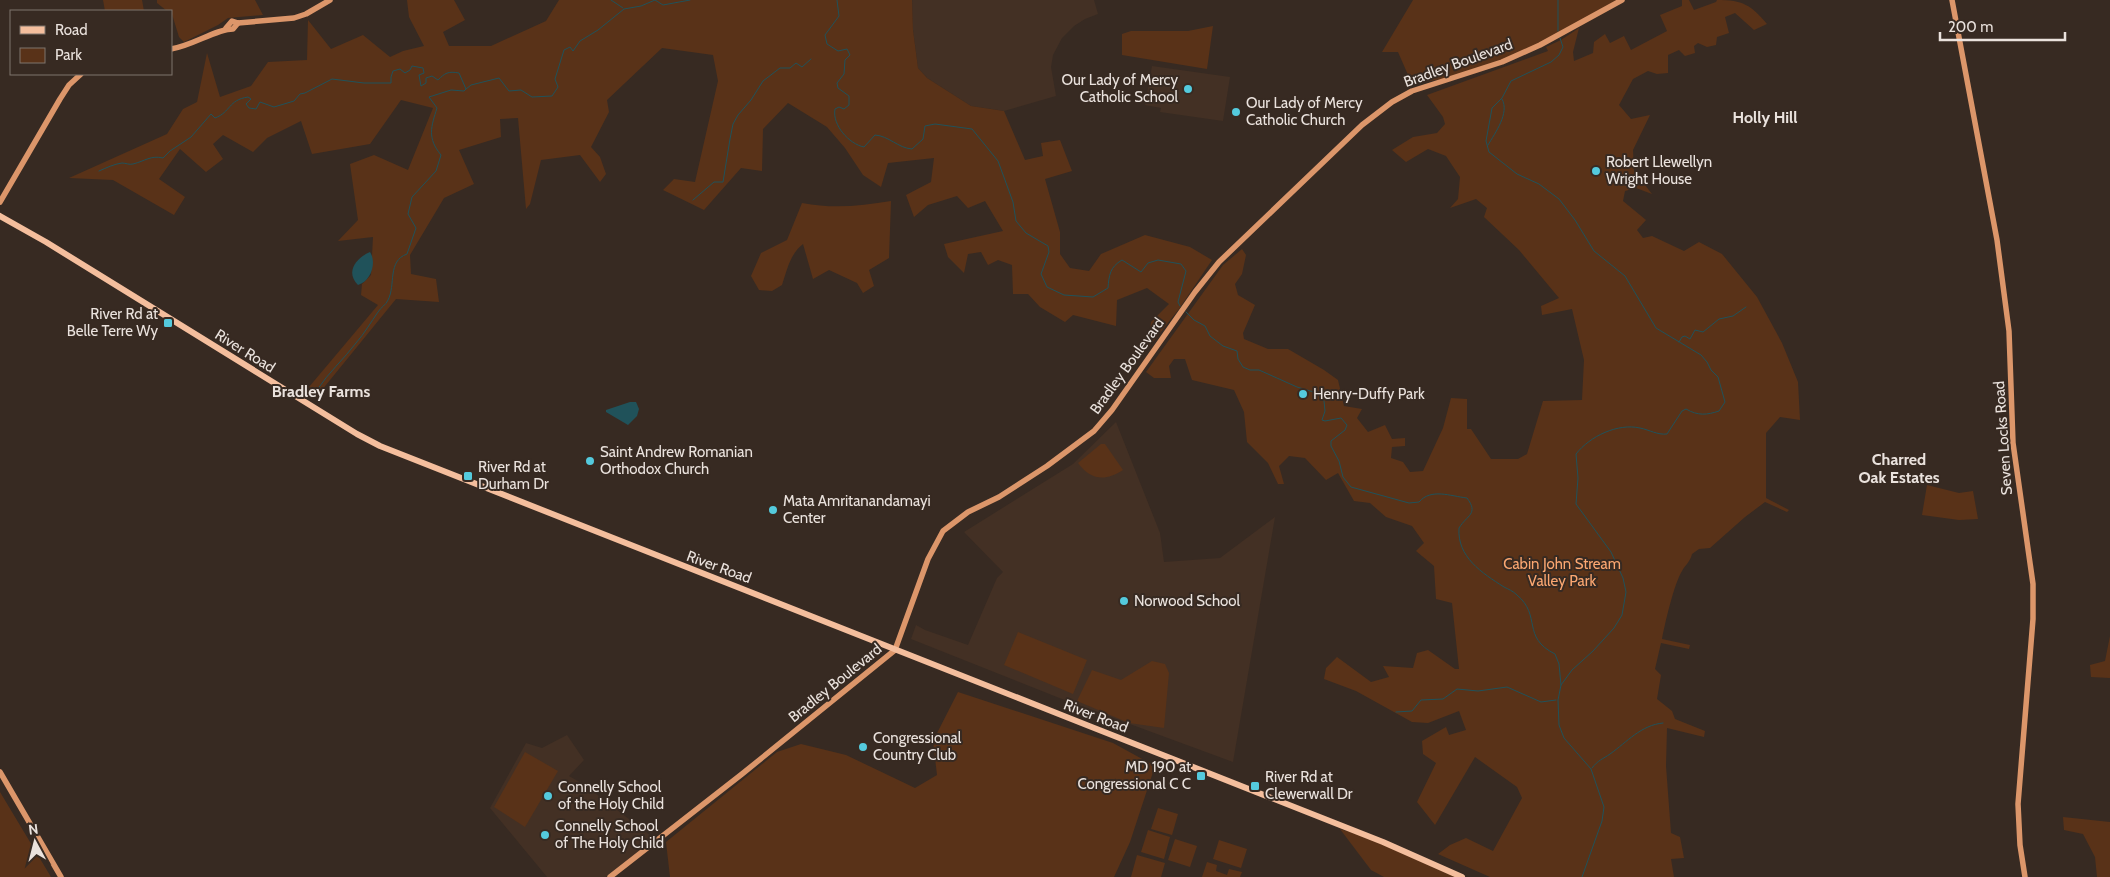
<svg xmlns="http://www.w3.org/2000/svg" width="2110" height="877" font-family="Cabin,sans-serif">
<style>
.built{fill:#433024}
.green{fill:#593218}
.water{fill:#20525a}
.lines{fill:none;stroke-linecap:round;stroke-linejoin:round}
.stream{stroke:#20525a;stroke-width:1}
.secondary{stroke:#dc966a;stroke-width:5.5}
.primary{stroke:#f4be9d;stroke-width:6}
.poi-dot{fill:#54cadd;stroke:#372a22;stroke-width:2}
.labels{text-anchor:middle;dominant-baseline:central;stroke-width:4;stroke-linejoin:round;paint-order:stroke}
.street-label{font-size:15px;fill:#eae2dd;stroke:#372a22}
.poi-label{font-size:15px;fill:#eae2dd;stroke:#372a22;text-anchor:start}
.park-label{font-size:15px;fill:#fba771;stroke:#372a22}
.neighbourhood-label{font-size:16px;font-weight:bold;fill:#eae2dd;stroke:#372a22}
</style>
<rect width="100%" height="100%" fill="#372a22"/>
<g class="built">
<polygon points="912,0 1094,0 1098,14 1085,19 1074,26 1062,38 1053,55 1051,67 1056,96 1004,111 971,106 927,78 918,68 913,30"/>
<polygon points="1152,66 1230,77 1223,121 1160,112 1161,108 1145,105"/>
<polygon points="1116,422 1160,533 1164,562 1220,558 1275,517 1233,762 1062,699 911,639 916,625 925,630 968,645 997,578 1003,572 964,532 1073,464"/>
<polygon points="567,735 584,760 569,776 583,784 655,839 606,877 547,877 490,808 526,743 542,748"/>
</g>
<g class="green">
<polygon points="103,0 142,0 144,11 105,11"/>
<polygon points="157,0 255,0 263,15 228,18 218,25 184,42 179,37 171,11 167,11 157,3"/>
<polygon points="407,0 454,0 465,20 443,32 449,46 491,46 546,21 559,0 912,0 913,30 918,68 927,78 971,106 1004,111 1025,160 1043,156 1041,143 1060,140 1072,171 1045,179 1060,232 1060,254 1070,268 1089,271 1101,254 1145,235 1190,247 1212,260 1179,309 1148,348 1151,322 1169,304 1147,288 1117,300 1116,326 1073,315 1065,322 1040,307 1028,294 1013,294 1012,265 998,260 988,265 981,252 968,254 964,273 948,257 944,244 1003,231 985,201 968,208 957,196 928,205 914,217 906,195 931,182 934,158 888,163 881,187 863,175 845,148 827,127 788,103 763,129 762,171 741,168 704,210 663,190 674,179 695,182 718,81 713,55 662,48 607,100 609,112 591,147 600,157 606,174 600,182 580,155 541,160 530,204 526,209 518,118 500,119 501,137 459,150 474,184 444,198 410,255 411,274 436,279 439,302 396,299 317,396 309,387 378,305 361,295 362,284 371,275 373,237 338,241 358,220 350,164 374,155 408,170 433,108 401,100 370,144 312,154 301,121 267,138 253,152 223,135 213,144 223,159 206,172 180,149 159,179 185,197 174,215 113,180 69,178 167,134 183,109 197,102 207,53 220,97 251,86 268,62 307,60 308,20 331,49 363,35 390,57 403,51 424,46 409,17"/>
<polygon points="1413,0 1618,0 1540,45 1460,76 1412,84 1398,52 1382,52"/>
<path d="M1682 0H1689L1694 10 1716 2 1717 0C1743 0 1751 5 1767 24L1754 30 1735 13 1725 17 1729 33 1717 37 1716 45 1707 47 1698 43 1694 46 1695 53 1685 56 1679 50 1668 55V73L1657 74 1648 71 1633 79 1619 105 1631 119 1650 115 1633 150 1634 171 1652 194 1636 188 1625 191 1623 201 1646 220 1637 230 1643 238 1652 236 1684 251 1699 242 1722 254 1757 297 1782 343 1798 382 1800 420 1780 417 1766 433V498L1789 510 1787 512 1765 502 1745 517 1710 548 1699 549 1692 554C1690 562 1686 564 1682 571 1674 584 1665 623 1662 639L1690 645 1689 649 1661 643 1655 669 1661 675 1657 699 1672 711 1675 719 1705 731 1704 737 1667 728 1666 766 1671 833 1680 837 1684 858 1671 859 1674 877H1490L1438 854 1450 845 1466 838 1493 851 1522 798 1517 787 1475 757 1435 825 1417 802 1436 763 1423 754 1422 741 1446 727 1449 735 1466 730 1459 711 1428 723 1412 722 1356 691 1324 679 1326 668 1337 657 1371 682 1389 677 1383 666 1413 668 1417 653 1428 650 1455 669H1459L1452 603 1436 599 1434 566 1416 551 1424 543 1412 526 1386 517 1370 503 1354 501 1338 473 1326 480 1305 458 1289 456 1279 466 1284 484H1278L1268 463 1247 442 1244 412 1234 390 1192 380 1185 359H1174L1169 366 1171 378H1154L1146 372 1223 265 1242 249 1246 255 1242 274 1235 284 1238 295 1255 305 1243 333 1244 339 1268 349H1288L1324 370 1338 380 1344 406 1362 409 1357 418 1368 432 1385 425 1392 439 1405 438V446L1392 447 1391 458 1403 462 1410 472 1423 471 1443 428 1451 398 1467 399V429H1471L1491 459H1518L1527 454 1543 401 1582 400 1584 360 1572 309 1542 315 1541 306 1559 298 1519 250 1484 217 1487 208 1476 199 1450 208 1458 199 1460 177 1446 156 1428 149 1406 162 1392 150 1413 137 1437 133 1445 124 1443 117 1427 95 1548 51 1546 47 1561 40 1579 28 1573 52 1574 61 1593 53 1594 42 1605 34 1610 43 1624 36 1631 50 1667 31 1660 15 1682 6Z"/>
<polygon points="1213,26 1207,69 1122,55 1122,34 1131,31 1188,31"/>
<path d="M891 201 889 258 869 270 874 286 863 293 857 283 829 270 813 279 803 244C790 254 787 270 782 285L772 291 759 290 751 276 761 253 787 240 802 203C833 209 861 206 891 201Z"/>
<path d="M1101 444H1105L1123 470C1106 481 1091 481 1078 463Z"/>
<polygon points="1927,485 1959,493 1973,491 1978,519 1959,520 1922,515"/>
<polygon points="1018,632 1087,660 1073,694 1004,665"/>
<polygon points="2110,636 2110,678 2091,677 2090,665 2105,661"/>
<polygon points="1152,661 1165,664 1169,673 1164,728 1129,723 1077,701 1092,670 1121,680"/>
<polygon points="958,692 1113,743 1155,766 1130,842 1114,877 670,877 666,842 777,752 801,744 846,755 915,788 937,775 933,741"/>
<polygon points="525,752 558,771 525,827 494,807"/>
<polygon points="0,792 51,877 0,877"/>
<polygon points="1158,808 1178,814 1172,835 1151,829"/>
<polygon points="2063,817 2110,822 2110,877 2097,877 2095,857 2083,834 2064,830"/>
<polygon points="1340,829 1383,842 1462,877 1384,877 1371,870"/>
<polygon points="1148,830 1170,837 1164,859 1141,852"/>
<polygon points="1175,839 1197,846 1190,867 1168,860"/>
<polygon points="1219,840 1247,849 1241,868 1213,859"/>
<polygon points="1137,855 1165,863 1161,877 1131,877"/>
<polygon points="1207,862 1217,865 1216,871 1227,875 1229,869 1242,872 1240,877 1202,877"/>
</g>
<g class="water">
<path d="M370 252C377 263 371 281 358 285 345 272 356 258 370 252Z"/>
<polygon points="630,402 636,402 639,409 637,416 628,425 606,412 606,410"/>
</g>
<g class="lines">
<g class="stream">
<polyline points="611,0 623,8"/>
<path d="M837 0 839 16 825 35 827 44 838 51 847 49 850 55 845 60 844 74 837 83 838 88 849 96V105L844 109 839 107 835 109C832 125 849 144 864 147L875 135C889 136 898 148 912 149L923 139 925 126 935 124 972 129 998 161 1013 202 1016 221 1026 233 1048 246 1049 252 1041 274 1047 287 1064 295 1093 297 1108 288C1109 275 1110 267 1122 260L1141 272 1148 263 1158 260 1181 264 1186 271 1178 302 1180 306"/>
<polyline points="1558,31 1558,0"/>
<path d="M1560 38 1563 47 1559 55 1551 62 1511 81 1502 98 1492 108 1486 141 1489 152 1517 174 1539 184 1559 199 1575 220 1594 251 1625 276 1656 328 1701 355 1707 362 1711 370 1718 377 1725 402 1719 411C1707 415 1698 416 1686 409L1682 411 1667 434C1657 435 1650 430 1640 428 1618 423 1590 436 1576 454L1578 478 1576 504 1611 552 1623 578 1626 592 1622 615 1614 628 1593 651 1572 670 1561 685 1558 700 1559 725 1564 738 1591 769 1604 807 1602 821 1582 877"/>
<path d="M1488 145C1495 133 1510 113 1502 99"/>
<path d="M99 171C106 168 114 164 122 163 126 163 129 165 133 164 145 161 151 155 163 158L170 151 191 137 211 114 215 118C231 112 228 100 248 97L251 99 246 104 249 108 256 109 260 102 274 107 294 101 300 94 305 93 332 79 364 83H391V77L393 71 400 69 405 73 410 70 412 66 423 68 424 73 419 75 421 86 426 83V78L432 76 438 80C445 73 448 71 459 73L466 89 471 85 499 78 509 91 521 90 532 97 552 96 558 87 555 79 564 50 570 47 573 51 580 41 598 30 624 9 641 6 655 0 663 5 690 0"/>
<polyline points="693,200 714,182 723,182 730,139 733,124 738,115 751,100 763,81 780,68 790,68 796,63 802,67 811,59"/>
<path d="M1186 312 1194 320 1205 326 1210 336 1223 346 1237 351 1238 359 1243 367 1250 370H1259L1297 387 1317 393 1324 401 1325 411 1322 420 1325 421 1341 418 1347 425 1345 430 1331 441V446L1339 461 1343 477 1351 487 1409 503 1419 502C1431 488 1450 496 1467 498 1479 514 1467 515 1459 528 1457 557 1482 573 1504 587 1508 589 1513 591 1517 595 1542 616 1521 637 1555 654L1559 664 1561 685"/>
<polyline points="1679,342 1682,337 1685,336 1690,339 1695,330 1703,332 1719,319 1733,316 1746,307"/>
<path d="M317 390C328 373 344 359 356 343 364 334 371 322 378 312 381 307 386 305 388 300 396 285 387 261 407 254L416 228 408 214 412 197 436 171 441 155C427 138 431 127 437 108L429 97 451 90 464 91 466 89"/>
<polyline points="1396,712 1412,711 1421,700 1443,699 1457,689 1478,691 1507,687 1541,702 1556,700"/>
<path d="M1592 768C1598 760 1603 759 1610 754 1627 742 1641 725 1663 723"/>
</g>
<g class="secondary">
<polyline points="1952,0 1997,240 2009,331 2013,443 2033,584 2033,619 2018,804 2020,845 2025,877"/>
<polyline points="226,28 232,21 238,23 294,18 306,14 330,0"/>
<path d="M171 49C192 46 216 29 233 29L238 23"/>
<polyline points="0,202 60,99 69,85 81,74"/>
<polyline points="0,772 61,877"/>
<polyline points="610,877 742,774 895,650 928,559 943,531 968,512 999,497 1047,466 1094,431 1112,410 1195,292 1219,262 1362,125 1392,102 1412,91 1502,62 1540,45 1622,0"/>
</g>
<path class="primary" d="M0 216 46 242 357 434 380 446C713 580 1049 709 1383 842L1462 877"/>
</g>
<g class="poi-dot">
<circle cx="1188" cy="89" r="5"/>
<circle cx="1236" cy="112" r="5"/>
<circle cx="1596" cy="171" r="5"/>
<rect x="163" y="318" width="10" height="10" rx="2.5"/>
<circle cx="1303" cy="394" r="5"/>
<circle cx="590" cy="461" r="5"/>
<rect x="463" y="471" width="10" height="10" rx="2.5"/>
<circle cx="773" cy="510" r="5"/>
<circle cx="1124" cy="601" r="5"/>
<circle cx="863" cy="747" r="5"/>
<rect x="1196" y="771" width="10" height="10" rx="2.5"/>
<rect x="1250" y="781" width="10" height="10" rx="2.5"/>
<circle cx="548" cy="796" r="5"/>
<circle cx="545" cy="835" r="5"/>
</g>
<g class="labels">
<g class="street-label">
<text transform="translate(1458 63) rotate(-20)">Bradley Boulevard</text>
<text transform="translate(245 351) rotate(32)">River Road</text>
<text transform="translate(1127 366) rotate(-54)">Bradley Boulevard</text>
<text transform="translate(2003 438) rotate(-94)">Seven Locks Road</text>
<text transform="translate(719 567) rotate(20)">River Road</text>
<text transform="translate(835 683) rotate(-39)">Bradley Boulevard</text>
<text transform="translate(1096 716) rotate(21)">River Road</text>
</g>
<g class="poi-label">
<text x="1178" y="80" text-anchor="end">Our Lady of Mercy<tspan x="1178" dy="17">Catholic School</tspan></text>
<text x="1246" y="103">Our Lady of Mercy<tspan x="1246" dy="17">Catholic Church</tspan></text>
<text x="1606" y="162">Robert Llewellyn<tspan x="1606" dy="17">Wright House</tspan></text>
<text x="158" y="314" text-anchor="end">River Rd at<tspan x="158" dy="17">Belle Terre Wy</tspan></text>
<text x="1313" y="394">Henry-Duffy Park</text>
<text x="600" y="452">Saint Andrew Romanian<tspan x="600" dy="17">Orthodox Church</tspan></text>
<text x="478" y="467">River Rd at<tspan x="478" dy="17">Durham Dr</tspan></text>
<text x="783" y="501">Mata Amritanandamayi<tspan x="783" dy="17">Center</tspan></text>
<text x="1134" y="601">Norwood School</text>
<text x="873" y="738">Congressional<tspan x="873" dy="17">Country Club</tspan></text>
<text x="1191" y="767" text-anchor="end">MD 190 at<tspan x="1191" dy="17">Congressional C C</tspan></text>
<text x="1265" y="777">River Rd at<tspan x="1265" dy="17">Clewerwall Dr</tspan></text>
<text x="558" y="787">Connelly School<tspan x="558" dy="17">of the Holy Child</tspan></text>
<text x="555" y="826">Connelly School<tspan x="555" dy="17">of The Holy Child</tspan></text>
</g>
<g class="park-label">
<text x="1562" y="564">Cabin John Stream<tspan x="1562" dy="17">Valley Park</tspan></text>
</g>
<g class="neighbourhood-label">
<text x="1765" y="117">Holly Hill</text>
<text x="321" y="391">Bradley Farms</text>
<text x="1899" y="459">Charred<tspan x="1899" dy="18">Oak Estates</tspan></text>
</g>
</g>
<rect x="10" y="10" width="162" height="65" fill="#372a22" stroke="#7f746d"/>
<rect x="20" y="26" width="25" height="8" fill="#f4be9d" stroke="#7f746d"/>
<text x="55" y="35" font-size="15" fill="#eae2dd">Road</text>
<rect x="20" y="48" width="25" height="15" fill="#593218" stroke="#7f746d"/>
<text x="55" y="60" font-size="15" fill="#eae2dd">Park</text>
<g transform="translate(35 842) rotate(353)" stroke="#372a22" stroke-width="4" paint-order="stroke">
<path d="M0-4L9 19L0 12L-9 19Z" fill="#eae2dd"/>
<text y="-8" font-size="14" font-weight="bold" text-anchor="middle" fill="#eae2dd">N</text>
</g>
<path d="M1940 32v8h125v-8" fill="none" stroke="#eae2dd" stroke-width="2.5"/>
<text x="1948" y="32" font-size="15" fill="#eae2dd" stroke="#372a22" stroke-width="4" paint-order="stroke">200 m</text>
</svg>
